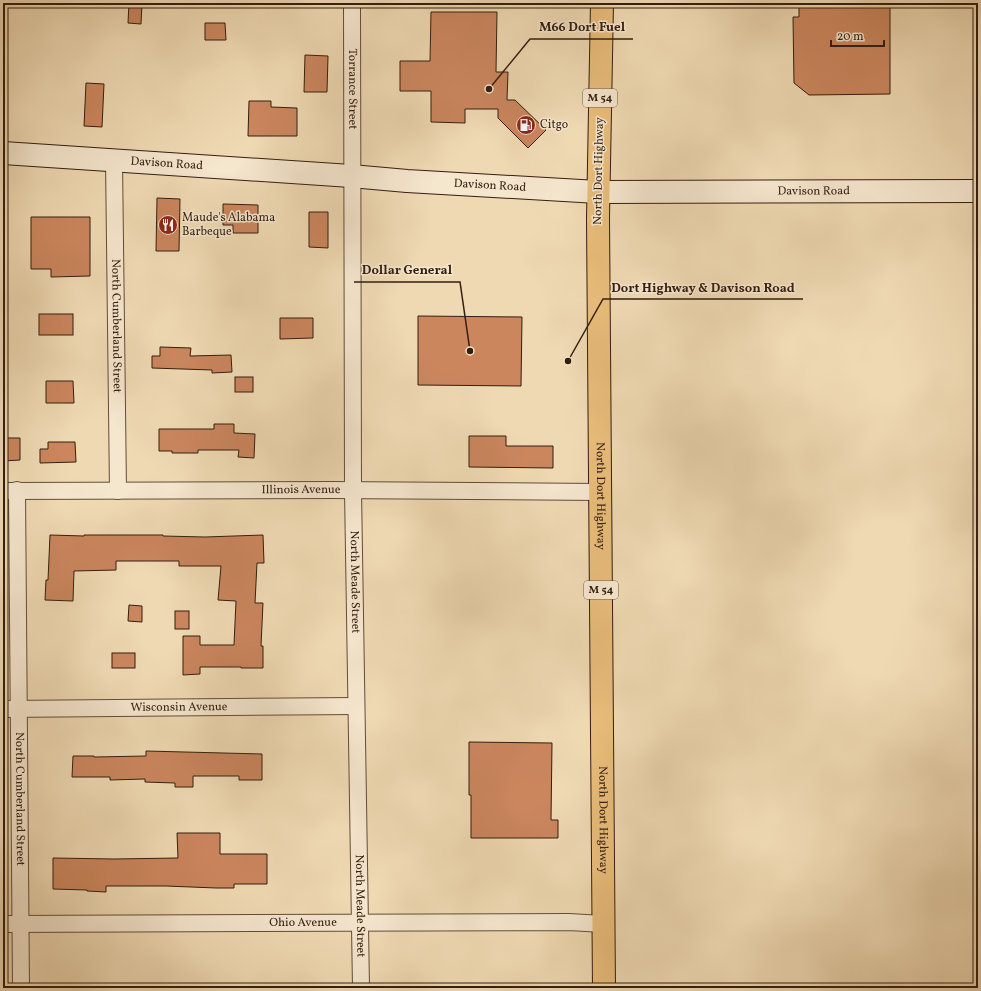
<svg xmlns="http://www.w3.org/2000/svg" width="981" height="991" font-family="Vollkorn,serif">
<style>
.building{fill:#cb865e;stroke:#331e0f}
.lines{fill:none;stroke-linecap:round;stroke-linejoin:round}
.minor-casing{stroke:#624d38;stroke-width:18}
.secondary-casing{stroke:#331e0f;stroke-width:24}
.primary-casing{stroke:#331e0f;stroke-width:24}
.minor{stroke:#f5e6ce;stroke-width:16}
.secondary{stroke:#f5e6ce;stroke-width:22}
.primary{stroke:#e8bc7a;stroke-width:22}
.labels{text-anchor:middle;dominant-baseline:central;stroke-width:3;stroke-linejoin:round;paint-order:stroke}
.shield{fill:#f5e6ce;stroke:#6d5a48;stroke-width:1}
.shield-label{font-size:11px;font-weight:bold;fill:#331e0f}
.street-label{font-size:12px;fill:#331e0f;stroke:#f5e6ce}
.poi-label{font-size:12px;fill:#331e0f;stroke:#f5e6ce;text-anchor:start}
.leader{fill:none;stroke:#331e0f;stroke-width:1.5}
.callout-dot{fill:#331e0f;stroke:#f5e6ce;stroke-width:1.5}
.callout-label{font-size:13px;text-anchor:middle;font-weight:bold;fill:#331e0f;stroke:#f5e6ce;stroke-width:3;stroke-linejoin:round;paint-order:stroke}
</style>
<rect width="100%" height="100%" fill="#efd9b3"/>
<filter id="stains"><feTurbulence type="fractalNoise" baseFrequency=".005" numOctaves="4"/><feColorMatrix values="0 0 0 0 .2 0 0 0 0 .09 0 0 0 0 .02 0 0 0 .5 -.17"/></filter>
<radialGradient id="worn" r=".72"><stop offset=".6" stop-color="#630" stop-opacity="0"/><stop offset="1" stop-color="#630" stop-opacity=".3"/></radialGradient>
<g class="building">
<polygon points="129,3 142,3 141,24 128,23"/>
<polygon points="799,3 890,3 890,94 809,95 794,83 793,17 799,17"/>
<polygon points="431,12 497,12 496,72 508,72 507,100 515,100 546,130 528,148 498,118 498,109 465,109 465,123 431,122 431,91 400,91 400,61 430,61"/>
<polygon points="205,23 225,23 226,40 205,40"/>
<polygon points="305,55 328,56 327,92 304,92"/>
<polygon points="86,83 104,84 102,127 84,126"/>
<polygon points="249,101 271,101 271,107 297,108 297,136 248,136"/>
<polygon points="157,198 180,199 179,251 156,251"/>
<polygon points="223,204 258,205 258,233 233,233 233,225 223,225"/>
<polygon points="309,212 328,212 328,248 309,247"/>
<polygon points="31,217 90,217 90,276 51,277 51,269 31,269"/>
<rect x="39" y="314" width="34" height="21"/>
<polygon points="418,316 522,317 521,386 418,385"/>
<polygon points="280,318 313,318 313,338 280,339"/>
<polygon points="160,347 191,348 190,356 231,355 232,372 212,373 212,370 152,368 152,356 160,356"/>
<rect x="235" y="377" width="18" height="15"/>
<polygon points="46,381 73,381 74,403 46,403"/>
<polygon points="214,424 234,424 234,433 255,434 254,458 238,457 239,450 198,450 198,453 172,453 172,451 159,451 159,429 214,429"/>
<polygon points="469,436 506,436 506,446 553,446 553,468 469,467"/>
<polygon points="3,438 20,438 20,460 3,461"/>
<polygon points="48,442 75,442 76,462 40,463 40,449 48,449"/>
<polygon points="50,535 84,536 84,535 163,535 163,536 205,537 263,535 264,563 257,563 255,603 263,603 261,646 263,646 263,668 241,668 241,667 200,667 200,674 183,675 183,636 200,636 200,645 234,645 236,601 218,600 221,566 179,566 179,561 116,561 116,570 74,571 73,601 45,600 46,580 48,580"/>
<polygon points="129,605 142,606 142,622 128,621"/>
<rect x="175" y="611" width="14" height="18"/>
<rect x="112" y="653" width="23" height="15"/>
<polygon points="469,742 552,743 551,820 558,820 558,838 471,838 471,795 469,795"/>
<polygon points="146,751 262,754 262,780 239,780 239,776 193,776 193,787 175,787 175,783 145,782 145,779 110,780 110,777 72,777 73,756 94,756 94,757 146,756"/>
<polygon points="177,833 220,833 220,854 267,854 267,884 234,884 234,888 216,888 166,886 106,886 106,892 87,891 87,890 53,889 53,858 114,859 178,858"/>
</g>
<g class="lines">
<g class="minor-casing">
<g id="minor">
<path id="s1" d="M352 3 353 490 361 988"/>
<path id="s2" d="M114 160 118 491"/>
<path id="s3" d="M17 490 21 988"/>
<path id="s4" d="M3 491 332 490 600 492"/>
<path id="s5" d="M3 709 356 706"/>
<path id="s6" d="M3 924 569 922 603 924"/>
</g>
</g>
<g class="secondary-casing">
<g id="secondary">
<path id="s7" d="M3 153 351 176 407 181 598 192 978 191"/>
</g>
</g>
<g class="primary-casing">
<g id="primary">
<path id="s8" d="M602 3 598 218 604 988"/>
</g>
</g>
<use href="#minor" class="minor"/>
<use href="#secondary" class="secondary"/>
<use href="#primary" class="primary"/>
</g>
<defs>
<g id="fuel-disc" transform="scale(1)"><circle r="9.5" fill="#8f2418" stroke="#f5e6ce"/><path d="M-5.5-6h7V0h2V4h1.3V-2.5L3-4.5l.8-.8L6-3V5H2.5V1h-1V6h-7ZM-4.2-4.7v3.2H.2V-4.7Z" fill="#fff"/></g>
<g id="restaurant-disc" transform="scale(1)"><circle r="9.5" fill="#8f2418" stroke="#f5e6ce"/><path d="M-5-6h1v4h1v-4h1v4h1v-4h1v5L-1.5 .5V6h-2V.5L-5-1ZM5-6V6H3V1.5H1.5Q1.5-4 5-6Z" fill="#fff"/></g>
</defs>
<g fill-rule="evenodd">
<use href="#fuel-disc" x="526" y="125"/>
<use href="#restaurant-disc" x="168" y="225"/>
</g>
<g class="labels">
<g class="shield">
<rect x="583" y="89" width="34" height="18" rx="3"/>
<rect x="584" y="581" width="34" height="18" rx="3"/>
</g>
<g class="shield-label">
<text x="600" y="98">M 54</text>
<text x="601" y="590">M 54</text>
</g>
<g class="street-label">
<text stroke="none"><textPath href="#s1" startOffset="86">Torrance Street</textPath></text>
<text stroke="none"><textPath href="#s7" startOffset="164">Davison Road</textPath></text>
<text transform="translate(599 171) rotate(-89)">North Dort Highway</text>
<text stroke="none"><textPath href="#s7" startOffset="488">Davison Road</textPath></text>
<text stroke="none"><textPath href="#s7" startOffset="812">Davison Road</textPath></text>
<text stroke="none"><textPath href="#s2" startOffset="166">North Cumberland Street</textPath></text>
<text stroke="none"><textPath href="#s4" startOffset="298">Illinois Avenue</textPath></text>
<text stroke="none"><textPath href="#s8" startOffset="493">North Dort Highway</textPath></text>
<text stroke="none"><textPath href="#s1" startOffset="579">North Meade Street</textPath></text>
<text stroke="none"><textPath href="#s5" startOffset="176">Wisconsin Avenue</textPath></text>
<text stroke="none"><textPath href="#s3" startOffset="309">North Cumberland Street</textPath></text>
<text stroke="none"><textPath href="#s8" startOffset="817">North Dort Highway</textPath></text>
<text stroke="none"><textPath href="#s1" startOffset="903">North Meade Street</textPath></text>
<text stroke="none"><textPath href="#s6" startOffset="300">Ohio Avenue</textPath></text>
</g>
<g class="poi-label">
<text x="540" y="125">Citgo</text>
<text x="182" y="218">Maude's Alabama<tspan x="182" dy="14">Barbeque</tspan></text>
</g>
</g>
<path class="leader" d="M489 89L530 39H633M470 351L460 282H354M568 361L603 299H803"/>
<g class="callout-dot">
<circle cx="489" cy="89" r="4"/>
<circle cx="470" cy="351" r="4"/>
<circle cx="568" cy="361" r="4"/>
</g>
<g class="callout-label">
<text x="582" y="31">M66 Dort Fuel</text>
<text x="407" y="274">Dollar General</text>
<text x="703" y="292">Dort Highway &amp; Davison Road</text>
</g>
<rect width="981" height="991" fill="none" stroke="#efd9b3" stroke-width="16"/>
<rect x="4" y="4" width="973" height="983" fill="none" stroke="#331e0f" stroke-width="2"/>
<rect x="8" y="8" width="965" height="975" fill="none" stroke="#331e0f"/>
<path d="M831 40v6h53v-6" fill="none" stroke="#331e0f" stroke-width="2"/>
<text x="837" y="40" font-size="12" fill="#331e0f" stroke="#f5e6ce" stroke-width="3" paint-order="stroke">20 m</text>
<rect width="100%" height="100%" filter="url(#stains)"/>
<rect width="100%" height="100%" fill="url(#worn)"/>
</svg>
